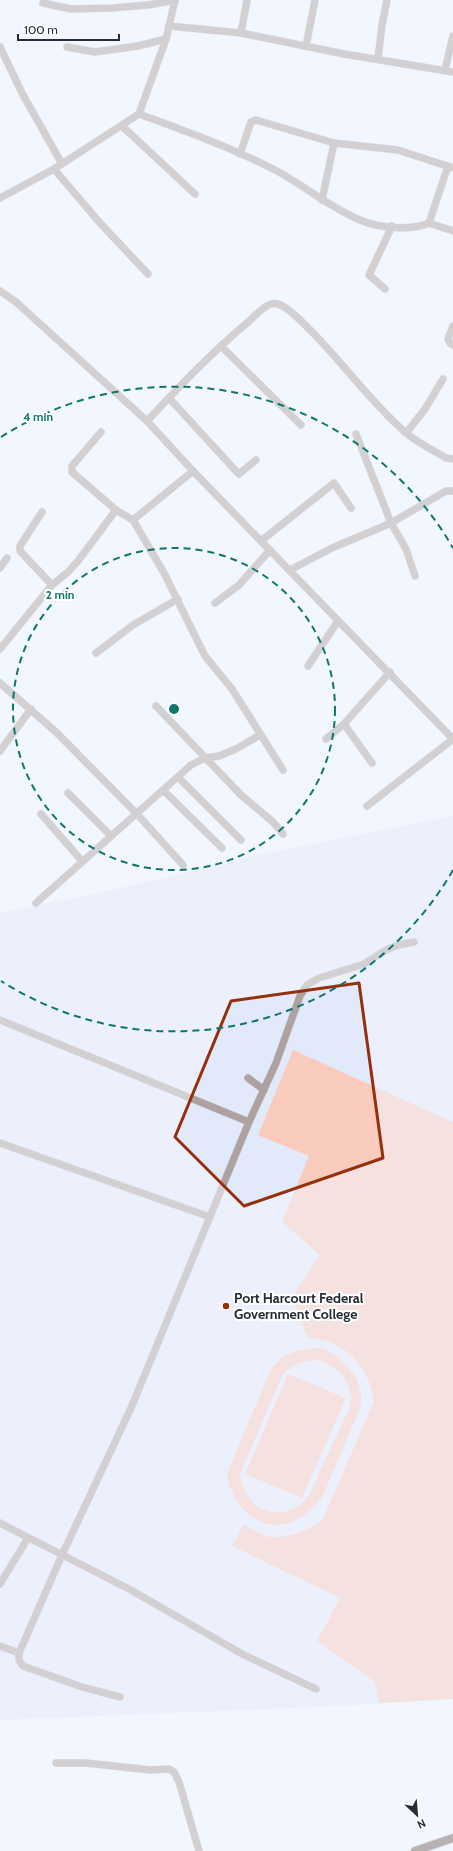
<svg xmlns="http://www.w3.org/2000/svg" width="453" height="1851" font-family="Cabin,sans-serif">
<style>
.built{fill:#e2e9fa}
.grass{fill:#f9cbbd;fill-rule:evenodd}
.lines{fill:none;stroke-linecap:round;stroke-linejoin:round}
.minor-casing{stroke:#ced1da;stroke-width:8}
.major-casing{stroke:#ced1da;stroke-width:10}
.minor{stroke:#ada29f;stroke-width:7}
.major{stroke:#715e58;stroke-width:8}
.marked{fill:none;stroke:#952f0c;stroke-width:3;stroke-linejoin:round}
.ring{fill:none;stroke:#0f766e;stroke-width:2;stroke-dasharray:7 5}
.poi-dot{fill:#952f0c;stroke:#fff;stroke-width:1.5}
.labels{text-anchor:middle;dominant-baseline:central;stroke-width:4;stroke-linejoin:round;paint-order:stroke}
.poi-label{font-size:14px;font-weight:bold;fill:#282c34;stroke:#fff;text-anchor:start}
.centre{fill:#0f766e;stroke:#fff;stroke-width:2}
.ring-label{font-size:12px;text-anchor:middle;font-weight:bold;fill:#0f766e;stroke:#fff;stroke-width:4;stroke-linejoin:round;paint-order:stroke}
</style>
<rect width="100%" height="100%" fill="#f2f5fe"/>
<polygon class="built" points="453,816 453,1699 342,1706 0,1720 0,913 112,890 257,855"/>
<g class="grass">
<path d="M293 1050 453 1122V1699L379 1703 374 1681 317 1641 340 1598 232 1546 244 1524C251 1528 262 1536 270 1537 287 1539 311 1530 323 1519L374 1401C372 1379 355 1353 334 1344 326 1340 315 1339 307 1337L292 1297 320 1255 282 1222 309 1156 258 1135Z"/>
<path d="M322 1348C341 1357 359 1373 361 1395 362 1400 360 1406 359 1411L322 1498C316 1505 310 1512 302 1517 267 1540 231 1510 227 1473L270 1371C284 1350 298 1350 322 1348ZM315 1360C332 1362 347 1376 351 1394 352 1398 350 1403 350 1407 340 1427 331 1448 321 1468 316 1480 312 1494 302 1503 292 1512 277 1515 265 1510 249 1504 243 1490 240 1474L283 1374C292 1364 302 1362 315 1360Z"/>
<polygon points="288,1374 346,1398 302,1498 245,1474"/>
</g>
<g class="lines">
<g class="minor-casing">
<g id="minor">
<polyline points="43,3 71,9 112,8 148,5 175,0"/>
<polyline points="169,26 241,33 344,54 453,72"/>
<polyline points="241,33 247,0"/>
<polyline points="306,46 315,0"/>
<polyline points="0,47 22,93 62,164"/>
<polyline points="67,47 95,52 138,46 166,39"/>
<polyline points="378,59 382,25 387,0"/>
<polyline points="445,70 453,36"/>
<path d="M139 114C185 131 233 148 277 171 305 186 330 208 360 220 378 228 411 231 429 223L453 231"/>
<polyline points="122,126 195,194"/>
<polyline points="240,154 251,122 256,120 334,143 398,150 453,168"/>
<polyline points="54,169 100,223 148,274"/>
<polyline points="0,198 54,169 139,114 166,39 175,0"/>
<polyline points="322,200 334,143"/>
<polyline points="429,223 448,166"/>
<polyline points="385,289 369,275 392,226"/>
<polyline points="0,291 16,302 147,421 193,471 453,739"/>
<polyline points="453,326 448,339 450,343 453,345"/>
<polyline points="221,346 301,425"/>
<polyline points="169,398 236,471 239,474 256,460"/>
<path d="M147 421C179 387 211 353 247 323 254 317 262 307 271 304 281 301 292 313 299 319 337 354 366 398 405 432 416 442 433 450 446 458L453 459"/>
<polyline points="101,432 72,466 72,472 116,510 133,520 164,573 205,656 232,689 283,770"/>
<polyline points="406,433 425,409 443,379"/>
<polyline points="356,434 391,523 406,549 415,576"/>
<polyline points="42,512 20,546 20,551 52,585"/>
<polyline points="133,520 193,471"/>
<polyline points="261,541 334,483 351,508"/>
<polyline points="0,568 7,558"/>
<polyline points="290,570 332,548 391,523 446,491 453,491"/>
<polyline points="215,603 239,585 270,550"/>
<polyline points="0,649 52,585 68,572 78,561 116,510"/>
<polyline points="96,653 133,625 178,599"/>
<polyline points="308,666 338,621"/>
<polyline points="0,683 56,732 137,814 183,865"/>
<polyline points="156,706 241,795 273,822 283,834"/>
<polyline points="344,724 372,763"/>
<polyline points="326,739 344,724 390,672"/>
<polyline points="0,751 31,709"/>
<polyline points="178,777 241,840"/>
<polyline points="164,791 222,848"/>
<polyline points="68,793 111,836"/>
<polyline points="367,806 453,739"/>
<polyline points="41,814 82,861"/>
<polyline points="36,903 191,765 205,758 219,756 236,749 260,735"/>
<polyline points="0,1020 249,1122"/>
<polyline points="248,1078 264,1090"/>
<polyline points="0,1143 210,1217"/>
<polyline points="0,1523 129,1589 244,1655 316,1689"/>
<polyline points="0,1584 28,1538"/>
<polyline points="0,1646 19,1653"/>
<polyline points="120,1697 82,1687 23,1666 19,1660 19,1653 62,1555 131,1408 249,1122 276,1063 300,996 307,985 319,978 364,964 386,950 398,945 414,942"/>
<polyline points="56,1763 86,1763 150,1770 169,1769 174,1772 179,1782 199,1851"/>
</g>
</g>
<g class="major-casing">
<polyline id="major" points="415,1851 453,1838"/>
</g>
<use href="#minor" class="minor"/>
<use href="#major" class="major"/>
</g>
<path d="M0 0H453V1851H0ZM359 983 383 1158 244 1206 175 1137 231 1001Z" fill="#f2f5fe" fill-opacity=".55" fill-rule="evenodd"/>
<path class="marked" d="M359 983 383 1158 244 1206 175 1137 231 1001Z"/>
<g class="ring">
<circle cx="174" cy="709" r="161"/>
<path d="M453 870A322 322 0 0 1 1 981M1 437A322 322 0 0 1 453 548"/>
</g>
<circle class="poi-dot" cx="226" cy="1306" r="4"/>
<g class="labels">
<g class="poi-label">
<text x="234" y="1298">Port Harcourt Federal<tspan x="234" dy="16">Government College</tspan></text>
</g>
</g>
<circle cx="174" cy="709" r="6" class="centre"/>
<g class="ring-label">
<text x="38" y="421">4 min</text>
<text x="60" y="599">2 min</text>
</g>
<g transform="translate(417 1815) rotate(154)" stroke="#ffffff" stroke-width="3" paint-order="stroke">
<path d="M0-3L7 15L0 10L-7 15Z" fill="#282c34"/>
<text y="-6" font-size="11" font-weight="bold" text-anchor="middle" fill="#282c34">N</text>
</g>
<path d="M18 34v6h101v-6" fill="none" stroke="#282c34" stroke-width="2"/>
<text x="24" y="34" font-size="12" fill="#282c34" stroke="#ffffff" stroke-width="3" paint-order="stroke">100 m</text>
</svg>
